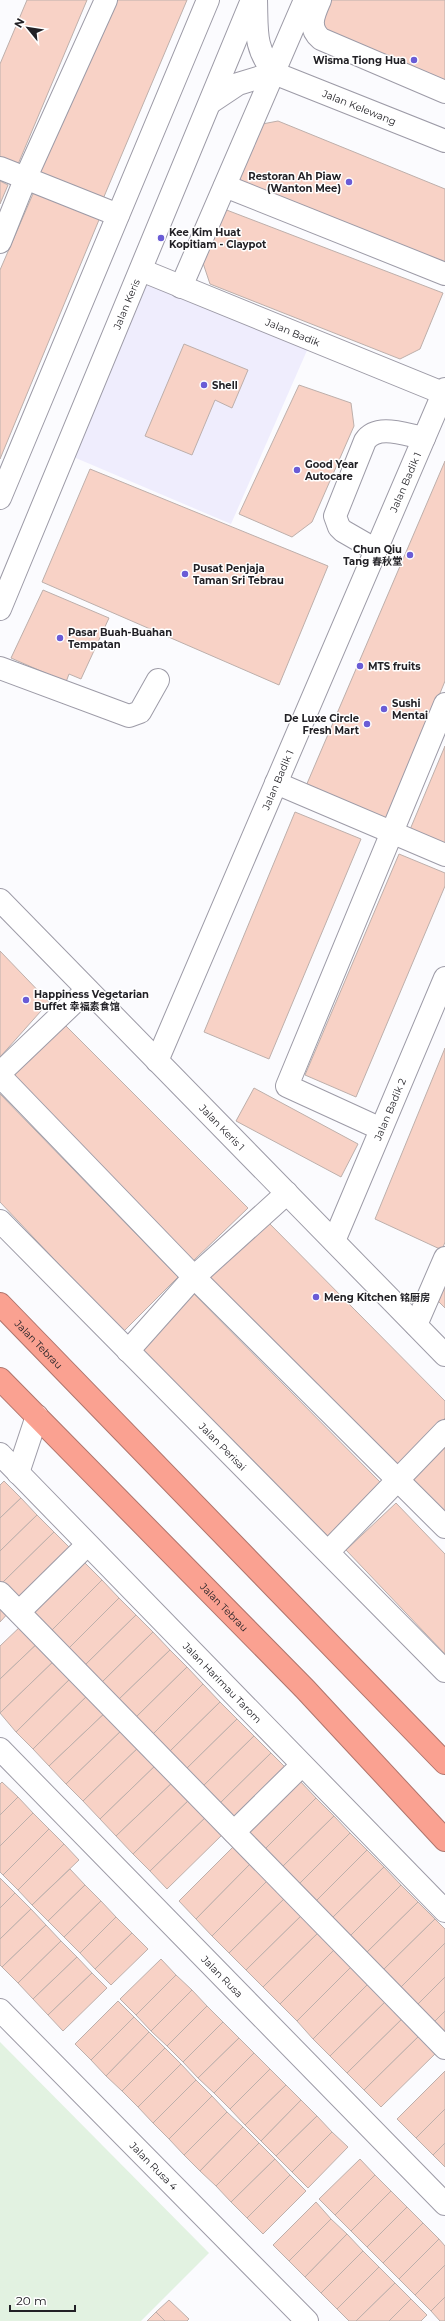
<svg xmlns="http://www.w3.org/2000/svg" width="445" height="2321" font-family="Montserrat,'Noto Sans SC',sans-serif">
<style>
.built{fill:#efedfd}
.green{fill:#e2f2e1}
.building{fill:#f8d2c6;stroke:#bdafab}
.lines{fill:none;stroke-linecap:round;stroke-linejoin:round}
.minor-casing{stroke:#9d9ba7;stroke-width:24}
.highway-casing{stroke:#ae746c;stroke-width:24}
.minor{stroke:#fff;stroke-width:22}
.highway{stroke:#faa191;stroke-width:22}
.poi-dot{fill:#6a5cd6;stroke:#fff;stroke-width:1.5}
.labels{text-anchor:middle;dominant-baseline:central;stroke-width:3;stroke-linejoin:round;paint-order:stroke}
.poi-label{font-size:10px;font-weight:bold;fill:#222126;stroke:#fff;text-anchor:start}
.street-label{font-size:10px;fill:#222126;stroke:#fff}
</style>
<rect width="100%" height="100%" fill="#fbfbfe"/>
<polygon class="built" points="141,270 312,339 231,524 64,453"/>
<polygon class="green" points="0,2042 209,2253 141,2321 0,2321"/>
<g class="building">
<polygon points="27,0 87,0 16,169 0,162 0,64"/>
<polygon points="114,0 187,0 103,199 40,172"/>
<polygon points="321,0 445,0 445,87 319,33 324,21 314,17"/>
<polygon points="278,121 445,189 445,265 236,179 257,125"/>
<polygon points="0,181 8,185 0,204"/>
<polygon points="36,187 101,215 0,459 0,270"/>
<polygon points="224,209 443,293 420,349 400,359 210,284 202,260"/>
<polygon points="184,344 248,370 232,408 215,400 192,455 145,436"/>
<polygon points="299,385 351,403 354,426 312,522 292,537 239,514"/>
<polygon points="445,461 445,681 388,821 306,786"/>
<polygon points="90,469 328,566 279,685 42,582"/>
<polygon points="43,590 109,618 81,679 69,674 66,682 11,658"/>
<polygon points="445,746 445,847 409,832"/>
<polygon points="295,812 361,839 269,1059 204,1032"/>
<polygon points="399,854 445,873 445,886 356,1097 305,1075"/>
<polygon points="0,951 49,1002 0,1057"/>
<polygon points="64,1024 248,1208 193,1261 9,1078"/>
<polygon points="445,1048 445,1242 442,1250 375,1219"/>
<polygon points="254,1088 358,1144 341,1177 236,1121"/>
<polygon points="0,1094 178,1277 123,1332 0,1202"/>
<polygon points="266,1220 445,1401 445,1418 393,1471 207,1277"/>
<polygon points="445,1283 445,1308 438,1301"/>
<polygon points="193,1293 380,1482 328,1536 139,1346"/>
<polygon points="445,1445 445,1514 411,1479"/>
<polygon points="4,1481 21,1498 0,1518 0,1485"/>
<polygon points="21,1498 37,1515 0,1551 0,1518"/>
<polygon points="396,1503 445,1554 445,1654 346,1550"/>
<polygon points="37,1515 54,1532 0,1585 0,1551"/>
<polygon points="54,1532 71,1549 17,1602 0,1585"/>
<polygon points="84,1562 102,1580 50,1632 31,1614"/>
<polygon points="102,1580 119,1598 67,1650 50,1632"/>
<polygon points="119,1598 136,1615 83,1667 67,1650"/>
<polygon points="0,1601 10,1611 0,1622"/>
<polygon points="136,1615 153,1632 100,1684 83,1667"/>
<polygon points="23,1624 40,1641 0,1679 0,1646"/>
<polygon points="153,1632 170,1650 117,1701 100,1684"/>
<polygon points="40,1641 56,1659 0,1713 0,1679"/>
<polygon points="170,1650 187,1667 134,1719 117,1701"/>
<polygon points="56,1659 73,1676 16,1732 0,1713"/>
<polygon points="187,1667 203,1684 151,1736 134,1719"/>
<polygon points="73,1676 90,1693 33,1749 16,1732"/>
<polygon points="203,1684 220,1702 168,1753 151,1736"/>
<polygon points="90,1693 107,1711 49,1766 33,1749"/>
<polygon points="220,1702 237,1719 185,1770 168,1753"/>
<polygon points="107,1711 123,1729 66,1784 49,1766"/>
<polygon points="237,1719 254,1736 201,1788 185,1770"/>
<polygon points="123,1729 140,1746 83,1801 66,1784"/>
<polygon points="254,1736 271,1753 218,1805 201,1788"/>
<polygon points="140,1746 157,1764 100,1819 83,1801"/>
<polygon points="271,1753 289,1771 236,1823 218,1805"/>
<polygon points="157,1764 174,1781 116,1836 100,1819"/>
<polygon points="174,1781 190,1799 133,1854 116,1836"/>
<polygon points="300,1781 316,1798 264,1850 247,1833"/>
<polygon points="2,1782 18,1797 0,1815 0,1784"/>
<polygon points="18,1797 33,1813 0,1846 0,1815"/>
<polygon points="316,1798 334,1816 281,1868 264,1850"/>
<polygon points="190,1799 207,1816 150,1871 133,1854"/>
<polygon points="33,1813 49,1829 3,1875 0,1872 0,1846"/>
<polygon points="207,1816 224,1833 167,1889 150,1871"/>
<polygon points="334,1816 350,1833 298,1885 281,1868"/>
<polygon points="49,1829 64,1844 18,1890 3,1875"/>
<polygon points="350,1833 367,1850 315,1902 298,1885"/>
<polygon points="64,1844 79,1860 32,1905 18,1890"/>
<polygon points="235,1845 252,1862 196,1919 179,1901"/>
<polygon points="367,1850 384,1867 331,1919 315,1902"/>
<polygon points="252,1862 269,1879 212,1936 196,1919"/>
<polygon points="384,1867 401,1885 349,1937 331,1919"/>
<polygon points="70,1869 85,1885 48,1921 32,1905"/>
<polygon points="0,1878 15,1893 0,1908"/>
<polygon points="269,1879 286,1897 229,1953 212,1936"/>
<polygon points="85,1885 101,1901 64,1937 48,1921"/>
<polygon points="401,1885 418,1902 365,1954 349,1937"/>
<polygon points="15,1893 31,1909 0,1939 0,1908"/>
<polygon points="286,1897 303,1914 246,1970 229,1953"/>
<polygon points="101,1901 116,1917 80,1953 64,1937"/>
<polygon points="418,1902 435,1919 382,1971 365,1954"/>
<polygon points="31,1909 46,1925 2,1967 0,1965 0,1939"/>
<polygon points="303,1914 320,1931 263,1987 246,1970"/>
<polygon points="116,1917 132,1933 95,1969 80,1953"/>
<polygon points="435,1919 445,1929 445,1943 399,1989 382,1971"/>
<polygon points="46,1925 61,1941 18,1983 2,1967"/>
<polygon points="320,1931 336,1948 280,2004 263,1987"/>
<polygon points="132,1933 148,1949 111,1985 95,1969"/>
<polygon points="61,1941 77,1957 33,1999 18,1983"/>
<polygon points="445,1943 445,1977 416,2006 399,1989"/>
<polygon points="336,1948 353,1965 297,2021 280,2004"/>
<polygon points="77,1957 92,1973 48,2015 33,1999"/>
<polygon points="161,1959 176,1975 136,2015 120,1999"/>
<polygon points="353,1965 370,1982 313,2039 297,2021"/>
<polygon points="92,1973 107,1988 63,2031 48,2015"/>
<polygon points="176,1975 192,1990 151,2031 136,2015"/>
<polygon points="445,1977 445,2011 433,2023 416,2006"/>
<polygon points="370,1982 387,2000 330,2056 313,2039"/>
<polygon points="192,1990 207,2006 167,2046 151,2031"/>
<polygon points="387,2000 404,2017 347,2073 330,2056"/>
<polygon points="118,2001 134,2017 91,2060 75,2044"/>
<polygon points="207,2006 223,2022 183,2062 167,2046"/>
<polygon points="445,2011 445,2035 433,2023"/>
<polygon points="134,2017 149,2032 106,2076 91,2060"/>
<polygon points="404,2017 421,2034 364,2090 347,2073"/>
<polygon points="223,2022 239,2038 198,2078 183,2062"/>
<polygon points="149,2032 165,2048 122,2091 106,2076"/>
<polygon points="421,2034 438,2051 381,2107 364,2090"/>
<polygon points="239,2038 254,2053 214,2093 198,2078"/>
<polygon points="165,2048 181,2064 138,2107 122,2091"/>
<polygon points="254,2053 270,2069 230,2109 214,2093"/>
<polygon points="181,2064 196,2080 153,2123 138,2107"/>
<polygon points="270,2069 286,2085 245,2125 230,2109"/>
<polygon points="445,2071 445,2109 416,2138 397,2119"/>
<polygon points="196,2080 212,2096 169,2139 153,2123"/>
<polygon points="286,2085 301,2100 261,2141 245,2125"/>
<polygon points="212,2096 227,2112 184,2155 169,2139"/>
<polygon points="301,2100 317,2116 276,2156 261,2141"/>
<polygon points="445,2109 445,2143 433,2155 416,2138"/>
<polygon points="227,2112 243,2127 200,2171 184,2155"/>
<polygon points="317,2116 332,2132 292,2172 276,2156"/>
<polygon points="243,2127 259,2143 216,2186 200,2171"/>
<polygon points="332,2132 348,2147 308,2188 292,2172"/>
<polygon points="259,2143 275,2159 231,2202 216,2186"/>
<polygon points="445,2143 445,2167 433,2155"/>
<polygon points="275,2159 290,2175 247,2218 231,2202"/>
<polygon points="360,2159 375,2175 335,2215 319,2199"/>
<polygon points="290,2175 306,2191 263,2234 247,2218"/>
<polygon points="375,2175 391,2191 351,2231 335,2215"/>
<polygon points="391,2191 407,2207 367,2247 351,2231"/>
<polygon points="316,2202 331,2219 289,2261 273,2245"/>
<polygon points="407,2207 423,2223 383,2263 367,2247"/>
<polygon points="331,2219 347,2234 305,2277 289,2261"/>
<polygon points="423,2223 439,2239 399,2279 383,2263"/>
<polygon points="347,2234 363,2251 321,2293 305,2277"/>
<polygon points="439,2239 445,2246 445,2265 415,2295 399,2279"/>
<polygon points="363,2251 379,2267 337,2309 321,2293"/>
<polygon points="445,2265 445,2297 431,2311 415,2295"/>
<polygon points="379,2267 395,2283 356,2321 349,2321 337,2309"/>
<polygon points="395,2283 411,2299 389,2321 356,2321"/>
<polygon points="445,2297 445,2321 440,2321 431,2311"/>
<polygon points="411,2299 427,2315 421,2321 389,2321"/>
<polygon points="169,2300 189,2319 187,2321 165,2321 156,2312"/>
<polygon points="156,2312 165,2321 147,2321"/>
</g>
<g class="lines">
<g class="minor-casing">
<g id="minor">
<path id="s1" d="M256 0C257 32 254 47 274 73L445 141"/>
<path d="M320 0C314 14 307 27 321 39L445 92"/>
<polyline points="211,102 238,84 274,73"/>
<polyline points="0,168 118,215"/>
<polyline points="225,186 445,274"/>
<polyline points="0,242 26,177 106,0"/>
<path id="s2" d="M141 270 445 394"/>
<polyline points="181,287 305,0"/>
<polyline points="0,498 208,0"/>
<path d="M376 550 343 531 339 527 335 516 365 441C377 423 406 435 424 438"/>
<path id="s3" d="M0 609 252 0"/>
<polyline points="0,668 129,716 140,712 158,680"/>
<polyline points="276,783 445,855"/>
<path id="s4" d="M0 900 445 1355"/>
<path id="s5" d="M157 1061 445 389"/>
<polyline points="0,1073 87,990"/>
<polyline points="0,1076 194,1277 445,1527"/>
<polyline points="381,1129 287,1086 445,704"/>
<path id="s6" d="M0 1221 445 1671"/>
<path id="s7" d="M334 1241 445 978"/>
<polyline points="416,1325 445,1258"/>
<polyline points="128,1351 194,1277 287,1193"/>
<path id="s8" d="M0 1454 445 1911"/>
<polyline points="18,1473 37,1416"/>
<polyline points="328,1552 445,1431"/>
<polyline points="0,1593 445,2048"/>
<polyline points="19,1612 87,1545"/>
<path id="s9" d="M0 1749 445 2204"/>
<polyline points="234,1832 302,1765"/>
<path id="s10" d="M0 2010 307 2321"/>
</g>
</g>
<g class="highway-casing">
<g id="highway">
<path id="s11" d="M0 1304 445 1763"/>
<path id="s12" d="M0 1379 305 1689 445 1840"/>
</g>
</g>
<use href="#minor" class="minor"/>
<use href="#highway" class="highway"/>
</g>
<g class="poi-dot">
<circle cx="414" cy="60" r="4"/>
<circle cx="349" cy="182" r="4"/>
<circle cx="161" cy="238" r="4"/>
<circle cx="204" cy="385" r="4"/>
<circle cx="297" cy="470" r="4"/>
<circle cx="410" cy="555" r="4"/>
<circle cx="185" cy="574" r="4"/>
<circle cx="60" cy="638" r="4"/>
<circle cx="360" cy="666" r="4"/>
<circle cx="384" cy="709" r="4"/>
<circle cx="367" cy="724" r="4"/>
<circle cx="26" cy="1000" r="4"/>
<circle cx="316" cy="1297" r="4"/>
</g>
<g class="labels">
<g class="poi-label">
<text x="406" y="60" text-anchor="end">Wisma Tiong Hua</text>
<text x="341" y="176" text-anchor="end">Restoran Ah Piaw<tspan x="341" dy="12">(Wanton Mee)</tspan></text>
<text x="169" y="232">Kee Kim Huat<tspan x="169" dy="12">Kopitiam - Claypot</tspan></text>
<text x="212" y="385">Shell</text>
<text x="305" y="464">Good Year<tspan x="305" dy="12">Autocare</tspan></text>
<text x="402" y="549" text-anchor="end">Chun Qiu<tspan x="402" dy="12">Tang 春秋堂</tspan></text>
<text x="193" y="568">Pusat Penjaja<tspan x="193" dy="12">Taman Sri Tebrau</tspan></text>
<text x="68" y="632">Pasar Buah-Buahan<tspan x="68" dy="12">Tempatan</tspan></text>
<text x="368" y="666">MTS fruits</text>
<text x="392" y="703">Sushi<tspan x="392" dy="12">Mentai</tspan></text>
<text x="359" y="718" text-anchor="end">De Luxe Circle<tspan x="359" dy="12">Fresh Mart</tspan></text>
<text x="34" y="994">Happiness Vegetarian<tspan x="34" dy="12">Buffet 幸福素食馆</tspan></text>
<text x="324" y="1297">Meng Kitchen 铭厨房</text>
</g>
<g class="street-label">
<text stroke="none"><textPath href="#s1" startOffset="169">Jalan Kelewang</textPath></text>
<text stroke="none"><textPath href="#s3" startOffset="330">Jalan Keris</textPath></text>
<text stroke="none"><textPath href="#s2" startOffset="164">Jalan Badik</textPath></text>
<text stroke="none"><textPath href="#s5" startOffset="630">Jalan Badik 1</textPath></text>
<text stroke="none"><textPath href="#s5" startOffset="306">Jalan Badik 1</textPath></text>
<text stroke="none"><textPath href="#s7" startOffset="143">Jalan Badik 2</textPath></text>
<text stroke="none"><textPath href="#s4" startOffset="318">Jalan Keris 1</textPath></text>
<text stroke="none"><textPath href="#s11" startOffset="56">Jalan Tebrau</textPath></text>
<text stroke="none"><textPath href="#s6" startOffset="317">Jalan Perisai</textPath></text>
<text stroke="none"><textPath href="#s12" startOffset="320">Jalan Tebrau</textPath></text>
<text stroke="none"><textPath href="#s8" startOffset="319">Jalan Harimau Tarom</textPath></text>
<text stroke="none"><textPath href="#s9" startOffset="318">Jalan Rusa</textPath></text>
<text stroke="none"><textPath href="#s10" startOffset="219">Jalan Rusa 4</textPath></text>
</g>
</g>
<g transform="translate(28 28) rotate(300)" stroke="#ffffff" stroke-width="3" paint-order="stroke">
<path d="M0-3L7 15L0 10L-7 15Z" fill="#222126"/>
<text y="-6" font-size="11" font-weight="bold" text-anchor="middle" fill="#222126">N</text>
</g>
<path d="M10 2305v6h65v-6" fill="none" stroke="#222126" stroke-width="2"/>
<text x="16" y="2305" font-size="12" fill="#222126" stroke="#ffffff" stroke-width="3" paint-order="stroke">20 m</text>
</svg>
